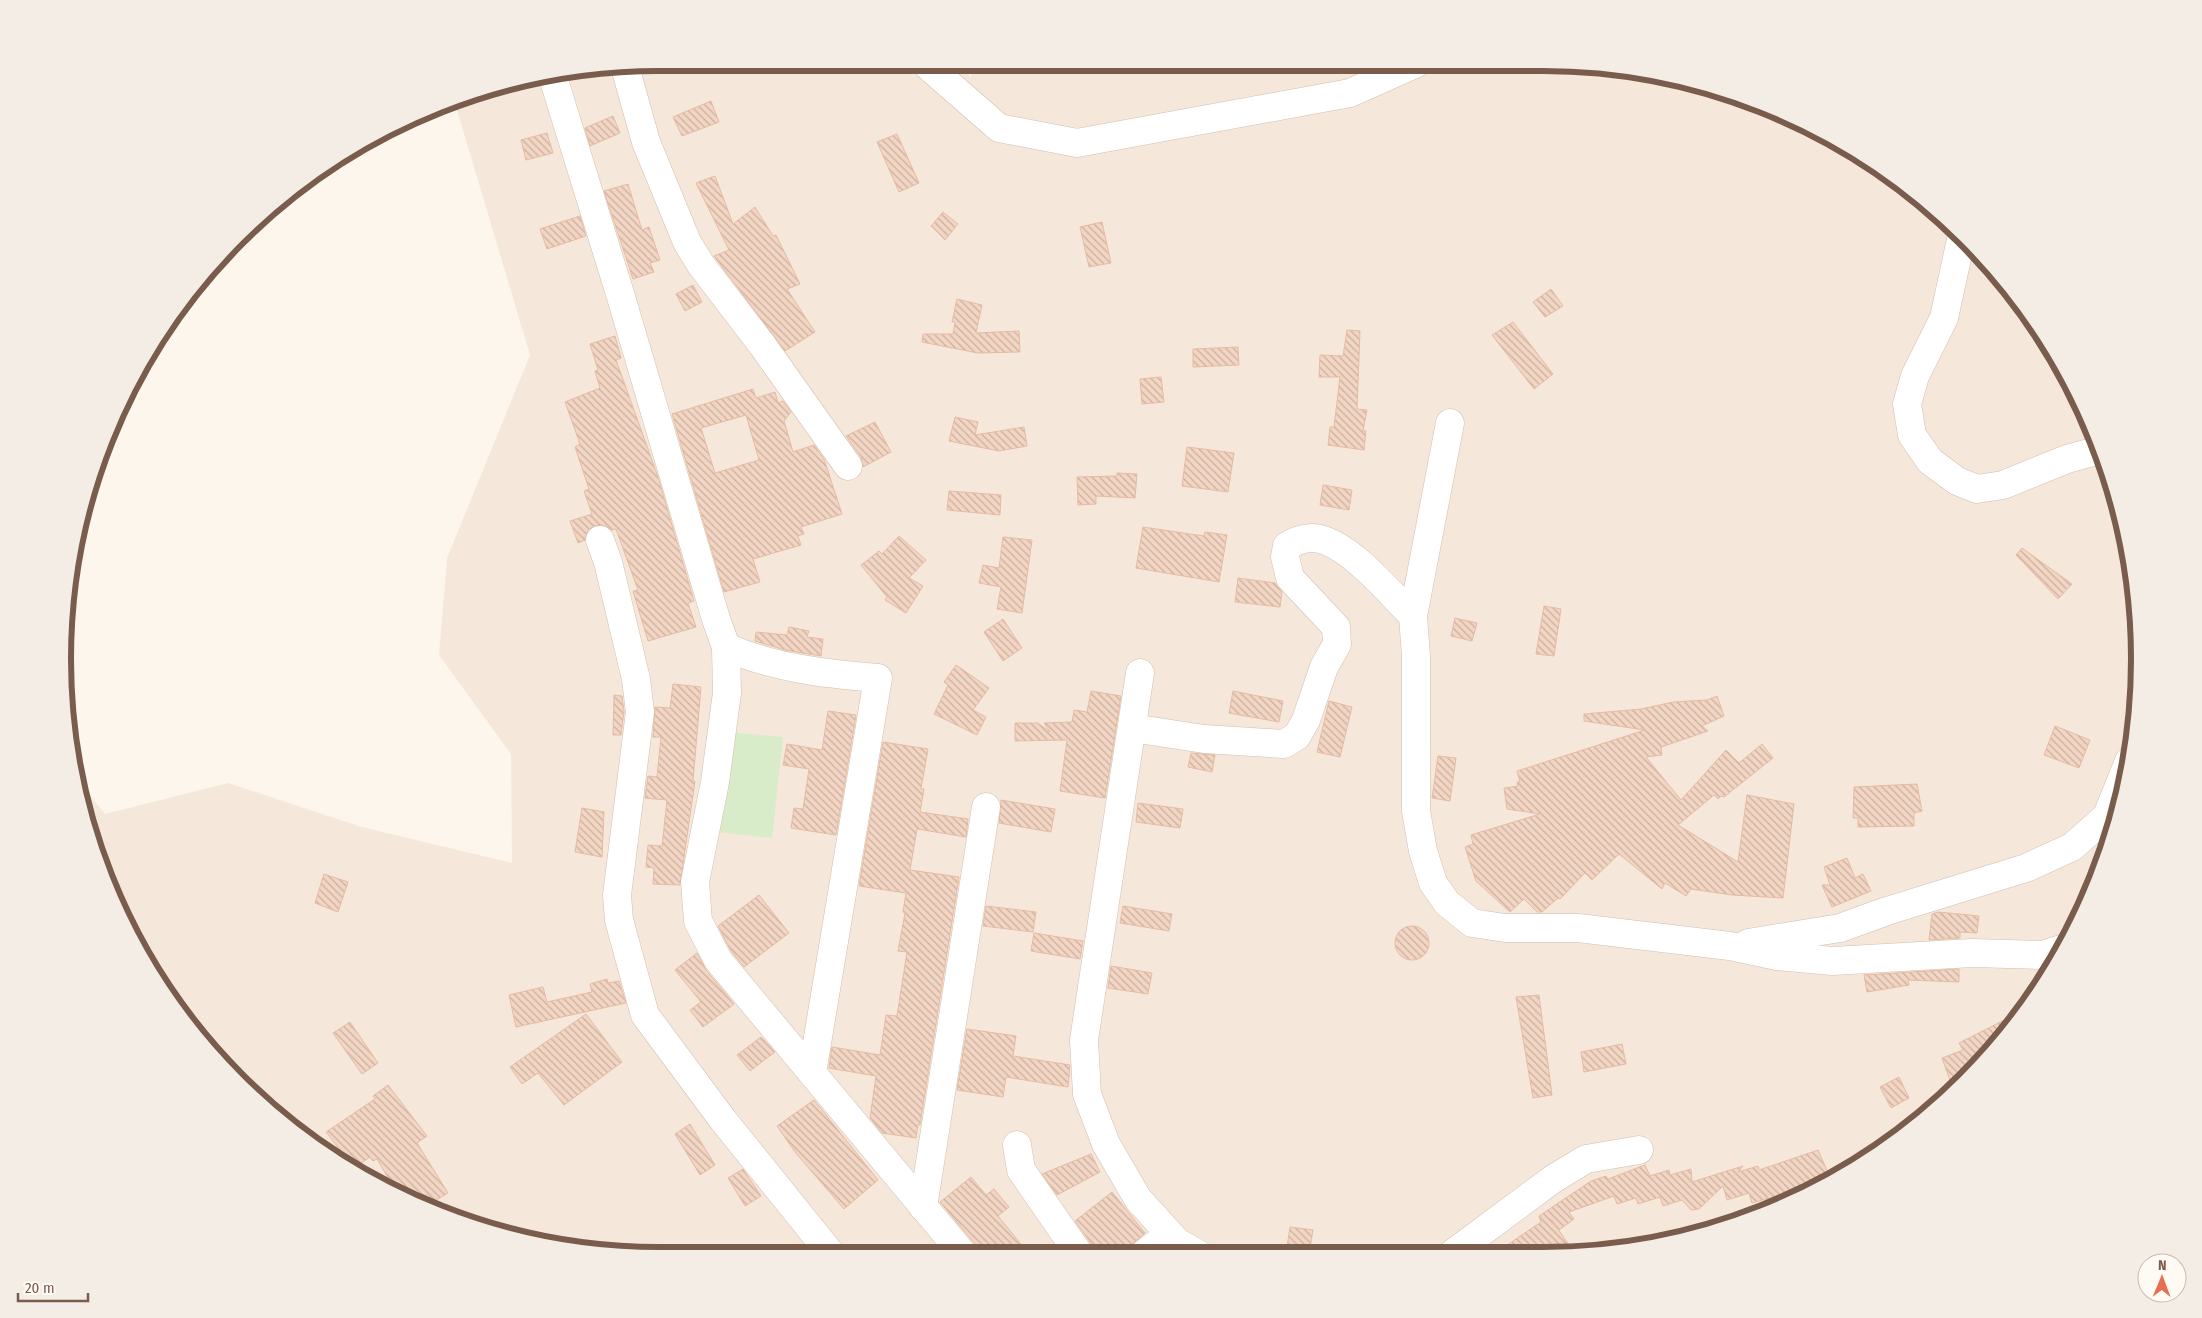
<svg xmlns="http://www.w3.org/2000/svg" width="2202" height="1318" font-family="'Fira Sans Condensed',sans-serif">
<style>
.residential{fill:#f5e8da}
.garden{fill:#d8ecc9}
.building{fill:url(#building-back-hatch);stroke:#e6bba3;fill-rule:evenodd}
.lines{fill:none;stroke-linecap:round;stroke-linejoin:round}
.minor-casing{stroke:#d1beb0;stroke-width:29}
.minor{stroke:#fff;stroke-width:28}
.rim{fill:none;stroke:#7a5c4d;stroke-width:6}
</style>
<defs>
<pattern id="building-back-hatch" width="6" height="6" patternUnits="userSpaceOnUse" patternTransform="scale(1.25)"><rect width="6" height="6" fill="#f3d5c3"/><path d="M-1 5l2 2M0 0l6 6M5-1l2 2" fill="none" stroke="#cab0a1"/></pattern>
</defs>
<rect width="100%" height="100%" fill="#fdf6ec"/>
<polygon class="residential" points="1582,64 1735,94 1875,163 1965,237 2039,328 2094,431 2128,543 2139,659 2128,776 2094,888 2039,991 1937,1107 1841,1176 1698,1235 1582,1254 620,1254 467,1224 327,1155 237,1081 186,1022 124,923 94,850 78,781 105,814 228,783 362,827 512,863 511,754 439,655 447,558 530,355 454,100 468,94 581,68 966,66 970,78 974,66"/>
<polygon class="garden" points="727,732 783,737 772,838 717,832"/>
<g class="building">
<polygon points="711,101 719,122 682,136 673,117"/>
<polygon points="613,116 620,133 590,146 585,128"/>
<polygon points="547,133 553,153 526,160 521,140"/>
<polygon points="897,134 919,183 899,192 877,142"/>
<polygon points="715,176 733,224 755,207 773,236 776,235 800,284 787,289 815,332 785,351 714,256 729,250 696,183"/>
<polygon points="628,184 642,230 649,227 660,260 650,263 654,272 633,279 604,191"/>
<polygon points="943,212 958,224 945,240 931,226"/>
<polygon points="580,216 586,236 547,249 540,229"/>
<polygon points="1102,222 1111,263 1089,267 1080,227"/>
<polygon points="693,285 702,302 685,311 676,294"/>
<polygon points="1551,289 1563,306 1545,317 1533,302"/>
<polygon points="957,299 982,305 976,333 1019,331 1020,352 978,353 922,342 923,334 953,334 955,322 952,322"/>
<polygon points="1513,322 1553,374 1534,389 1492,335"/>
<polygon points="1347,330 1360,331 1357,409 1367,410 1363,431 1366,431 1364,450 1328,445 1330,427 1334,427 1340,377 1319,377 1320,355 1343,356"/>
<polygon points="615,336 621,358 616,360 658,477 694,601 688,603 696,627 648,641 633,591 638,590 616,529 612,530 602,525 594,526 588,530 585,540 578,543 570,521 592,514 584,491 589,489 575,447 580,444 565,402 600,388 595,371 598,370 590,344"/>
<polygon points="1238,347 1239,365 1193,367 1193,349"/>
<polygon points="1161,377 1164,402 1142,404 1140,379"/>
<path d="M753 389 756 398 775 392 778 403 783 401 791 412 784 421 793 452 814 445 824 459 842 514 801 527 804 534 798 536 801 545 753 559 760 582 724 592 672 414ZM746 415 759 460 715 473 701 428Z"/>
<polygon points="955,417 978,422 975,435 1024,427 1027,446 999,451 949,441"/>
<polygon points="875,422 891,452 863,467 861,457 846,436"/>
<polygon points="1187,447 1234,453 1228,492 1182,486"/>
<polygon points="1117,473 1137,474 1135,498 1096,496 1096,504 1078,505 1077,477 1117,476"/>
<polygon points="1323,485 1352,490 1349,510 1320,505"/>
<polygon points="949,491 1001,495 1000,515 947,510"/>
<polygon points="1143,527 1204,536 1205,532 1227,535 1219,582 1136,568"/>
<polygon points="899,536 926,560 909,578 923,586 906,613 885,600 887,597 861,565 879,551 882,554"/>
<polygon points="1003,537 1032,540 1022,613 997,609 1001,587 979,583 983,565 999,568"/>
<polygon points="2022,548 2072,584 2058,599 2016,555"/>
<polygon points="1238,578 1275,583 1282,592 1280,607 1235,602"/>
<polygon points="1544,606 1561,609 1554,656 1536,654"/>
<polygon points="1455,618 1477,623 1472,641 1451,636"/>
<polygon points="1003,619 1022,648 1003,661 984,632"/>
<polygon points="789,627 809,631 807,637 823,639 821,656 785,650 755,641 756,632 787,635"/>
<polygon points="956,665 989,688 973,710 986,717 977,735 934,714 948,685 944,682"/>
<polygon points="673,684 701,687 693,781 695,781 680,885 653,884 654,868 646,867 648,845 662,846 667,800 645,798 648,776 657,777 661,737 653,737 655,707 670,708"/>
<polygon points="1091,691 1121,696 1105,798 1060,791 1067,740 1015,741 1015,723 1038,723 1050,732 1044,723 1072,722 1074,710 1087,712"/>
<polygon points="1233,691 1283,701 1279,722 1229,713"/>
<polygon points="614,695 622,696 624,712 621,735 613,735"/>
<polygon points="1717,696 1724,716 1702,726 1708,731 1661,747 1662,755 1646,757 1681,800 1726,750 1739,763 1762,744 1773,758 1724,797 1721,796 1718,799 1714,795 1678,825 1738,862 1747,795 1794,804 1783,898 1732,895 1691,889 1686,896 1665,883 1662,889 1619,854 1592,880 1585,873 1560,899 1558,898 1542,912 1537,912 1524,899 1510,912 1476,881 1465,847 1473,844 1471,835 1540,814 1507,809 1504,788 1518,786 1517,782 1520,782 1517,771 1645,730 1584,721 1584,714 1641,709 1673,702 1707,700"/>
<polygon points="1329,701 1352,707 1340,757 1317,752"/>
<polygon points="828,711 856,715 836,835 791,828 794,808 803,809 809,769 783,765 787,744 822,750"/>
<polygon points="2055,726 2090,740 2079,768 2044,755"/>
<polygon points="883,742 928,749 921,789 924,789 920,812 968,819 966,837 917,829 910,870 959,877 920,1125 918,1124 916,1138 882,1133 870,1118 876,1076 829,1068 832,1047 880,1055 886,1015 897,1016 907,952 898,951 905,913 903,912 906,893 859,886"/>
<polygon points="1191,753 1215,755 1212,772 1188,767"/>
<polygon points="1438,756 1456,758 1450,801 1432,798"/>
<polygon points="1917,784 1922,811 1914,813 1914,826 1858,827 1858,818 1853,818 1854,787"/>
<polygon points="1001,800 1055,809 1051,832 999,823"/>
<polygon points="1138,803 1183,809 1180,828 1136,822"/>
<polygon points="582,808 604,812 602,857 575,852"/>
<polygon points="1847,858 1855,878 1863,874 1871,891 1832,907 1822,885 1830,885 1824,867"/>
<polygon points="324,874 348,882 338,912 315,903"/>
<polygon points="759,895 789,933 744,967 731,951 718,926"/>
<polygon points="986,906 1036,912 1033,932 983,926"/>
<polygon points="1123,906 1172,914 1169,931 1120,923"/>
<polygon points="1938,912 1979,916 1977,933 1960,932 1960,938 1929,940 1932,914"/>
<circle cx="1412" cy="943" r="17"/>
<polygon points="1034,933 1083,941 1080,959 1031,951"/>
<polygon points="697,953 706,970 734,1004 703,1027 690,1010 701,1002 675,970"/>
<polygon points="1111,966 1152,973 1148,994 1108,988"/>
<polygon points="1959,969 1959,982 1908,980 1909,985 1867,992 1864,975"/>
<polygon points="607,979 608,983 619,981 626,1003 516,1027 509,995 543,987 547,1002 592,992 590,984"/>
<polygon points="1539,995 1552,1095 1533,1098 1516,997"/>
<polygon points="2018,1013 2018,1014 1953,1089 1942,1058 1963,1050 1959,1043"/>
<polygon points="586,1014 622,1062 564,1105 538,1073 522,1084 510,1067"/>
<polygon points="350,1022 378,1063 362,1074 333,1033"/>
<polygon points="967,1029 1016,1036 1013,1056 1070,1065 1068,1087 1006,1077 1003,1097 957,1090"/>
<polygon points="761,1037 775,1052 750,1071 737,1055"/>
<polygon points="1622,1044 1626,1064 1584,1072 1581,1052"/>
<polygon points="1899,1077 1909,1098 1891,1108 1880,1087"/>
<polygon points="388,1085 427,1136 417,1143 448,1193 433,1202 428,1194 419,1200 394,1188 377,1159 373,1161 370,1157 354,1168 326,1132 375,1099 373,1096"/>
<polygon points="814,1100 878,1180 844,1209 795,1152 777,1126"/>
<polygon points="690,1124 715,1165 700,1175 675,1134"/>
<polygon points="1818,1150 1830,1177 1773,1204 1769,1198 1752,1203 1749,1193 1727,1200 1723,1186 1699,1209 1691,1210 1682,1200 1663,1206 1660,1197 1638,1204 1636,1198 1617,1204 1614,1196 1569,1212 1574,1219 1559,1230 1551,1219 1569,1245 1556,1254 1494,1254 1541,1222 1539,1216 1591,1181 1606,1176 1608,1179 1645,1165 1650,1176 1669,1170 1670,1175 1691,1169 1692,1182 1743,1166 1738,1172 1758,1166 1759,1170"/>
<polygon points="1091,1154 1100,1172 1057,1195 1042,1174"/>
<polygon points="743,1169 761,1196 745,1206 728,1178"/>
<polygon points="971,1177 986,1195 994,1189 1009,1207 998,1216 1029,1254 978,1254 975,1244 940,1202"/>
<polygon points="1112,1192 1145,1233 1121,1254 1094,1254 1092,1245 1075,1221"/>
<polygon points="1290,1227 1313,1230 1309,1254 1286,1254"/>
</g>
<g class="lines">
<g class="minor-casing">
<g id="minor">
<polyline points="928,66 999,128 1077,143 1350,93 1415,64"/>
<polyline points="625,67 646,142 687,242 701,265 763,346 848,466"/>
<polyline points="552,74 621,297 716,619 726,647 727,693 715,782 695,882 698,921 718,960 963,1254"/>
<polyline points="1962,235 1944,318 1915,376 1907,404 1912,435 1930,461 1957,481 1977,489 2003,485 2067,459 2100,450"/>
<polyline points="600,540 608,562 636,679 640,712 617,895 619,920 645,1015 723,1120 831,1254"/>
<polyline points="1413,616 1450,423"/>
<path d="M726 647C773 668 827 674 878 678L812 1073"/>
<polyline points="1140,673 1084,1040 1087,1094 1106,1144 1138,1199 1177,1242 1198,1254"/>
<path d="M1132 728 1204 739 1284 744 1297 736 1306 720 1324 667 1337 644 1336 627 1290 578 1285 557 1287 546C1296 540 1310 536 1320 539 1352 547 1390 593 1413 616L1416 656V811L1423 851 1433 883 1447 903 1472 923 1505 928H1578L1730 946 1777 956 1833 961 1972 953 2042 955 2061 949"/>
<polyline points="1748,943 1840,928 1887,911 2026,868 2072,847 2107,816 2129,761"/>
<polyline points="1017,1145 1021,1170 1079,1254"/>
<polyline points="923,1207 986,807"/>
<polyline points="1144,1254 1169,1234"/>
<polyline points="1452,1254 1553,1179 1586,1159 1639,1150"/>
</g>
</g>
<use href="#minor" class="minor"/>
</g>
<path d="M0 0H2202V1318H0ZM659 71H1543A588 588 0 0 1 2131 659V659A588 588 0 0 1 1543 1247H659A588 588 0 0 1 71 659V659A588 588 0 0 1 659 71Z" fill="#f4ede6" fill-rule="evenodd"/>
<path class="rim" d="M659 71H1543A588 588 0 0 1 2131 659V659A588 588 0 0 1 1543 1247H659A588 588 0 0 1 71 659V659A588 588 0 0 1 659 71Z"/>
<g transform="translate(2162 1278) rotate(1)"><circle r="24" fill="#fffaf3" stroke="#cabbb1"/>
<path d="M0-4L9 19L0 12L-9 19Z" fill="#e76f51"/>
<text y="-8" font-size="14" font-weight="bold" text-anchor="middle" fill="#7a5c4d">N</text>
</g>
<path d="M18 1293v8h70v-8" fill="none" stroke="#7a5c4d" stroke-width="2.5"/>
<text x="25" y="1293" font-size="15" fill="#7a5c4d" stroke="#fffaf3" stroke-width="4" paint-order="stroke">20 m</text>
</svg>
